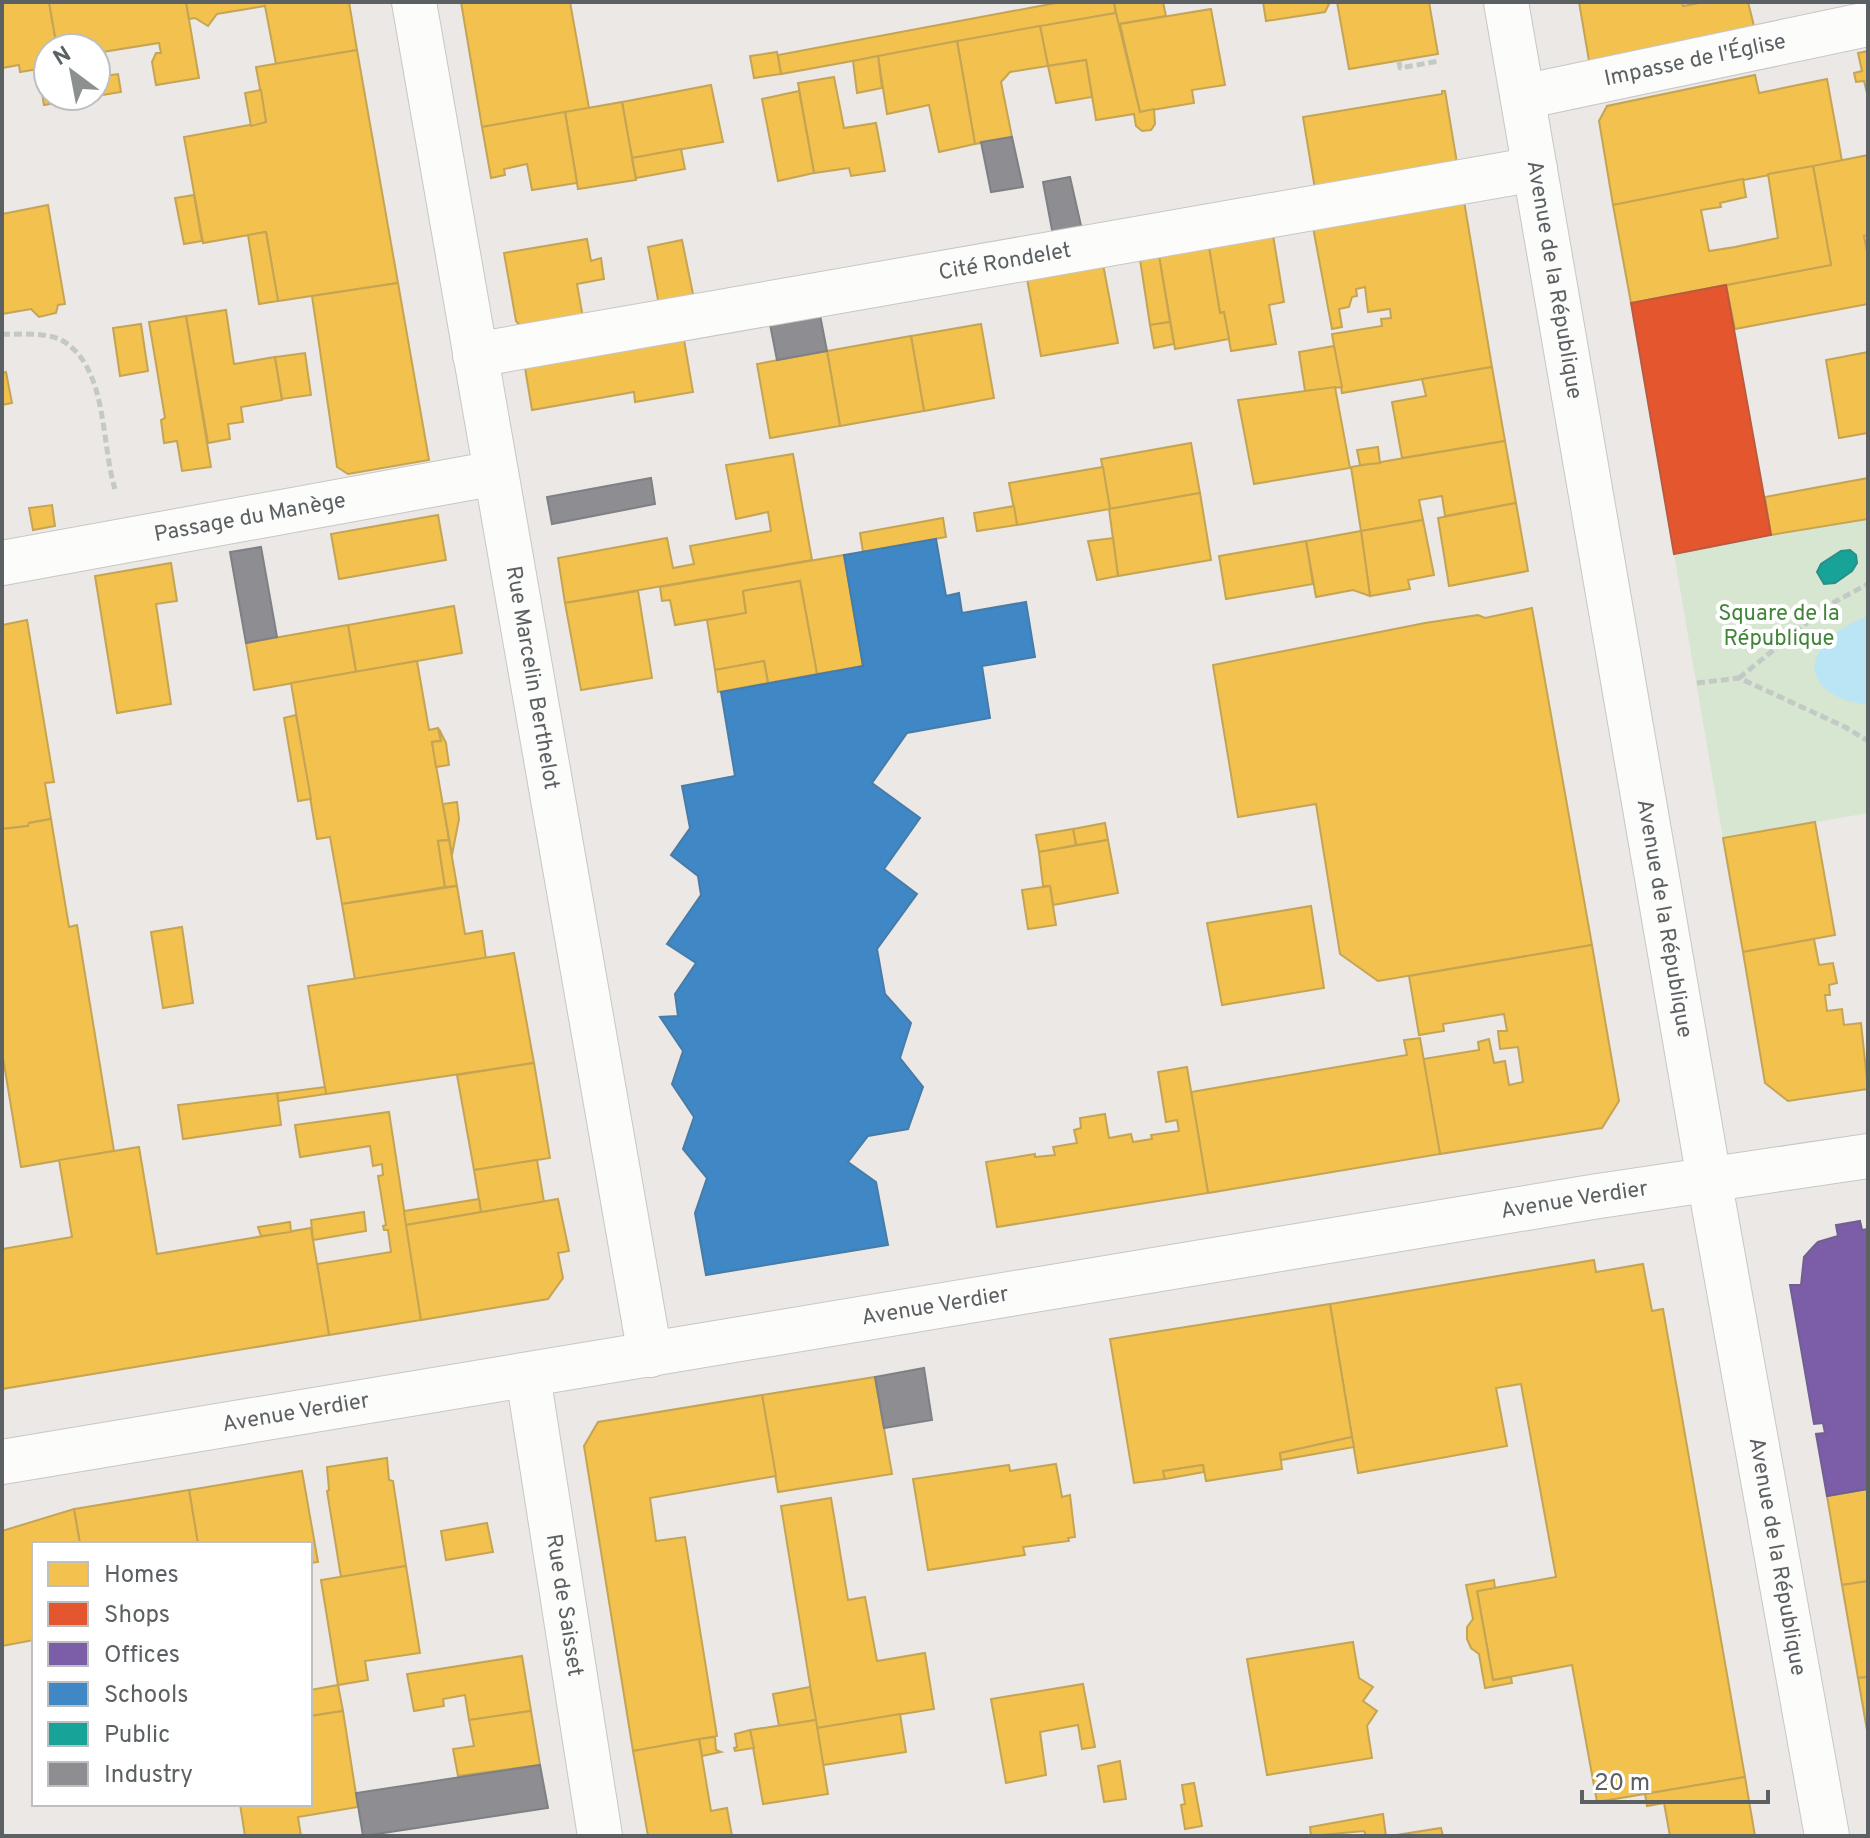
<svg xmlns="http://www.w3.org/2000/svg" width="1870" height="1838" font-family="Overpass,sans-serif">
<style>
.green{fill:#d6e6d1}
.water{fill:#b9e5f5}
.homes{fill:#f2c14e;stroke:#c5a454;stroke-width:2}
.shops{fill:#e4572e;stroke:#bb5a3e;stroke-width:2}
.offices{fill:#7b5ea7;stroke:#715f93;stroke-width:2}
.schools{fill:#3f88c5;stroke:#477ca8;stroke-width:2}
.public{fill:#17a398;stroke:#2b8f88;stroke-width:2}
.industry{fill:#8d8d92;stroke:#7e8084;stroke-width:2}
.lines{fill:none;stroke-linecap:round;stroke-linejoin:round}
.minor-casing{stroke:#c7c7c7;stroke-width:46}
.secondary-casing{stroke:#c7c7c7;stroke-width:46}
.path{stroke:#c4c9c6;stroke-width:5;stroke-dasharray:8 4;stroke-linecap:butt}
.minor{stroke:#fcfcfb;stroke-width:44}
.secondary{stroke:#fcfcfb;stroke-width:44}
.labels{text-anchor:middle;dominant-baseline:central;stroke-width:8;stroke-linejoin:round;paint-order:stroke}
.street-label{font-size:22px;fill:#5b6063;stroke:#fff}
.park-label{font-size:22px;fill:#418538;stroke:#fff}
</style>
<rect width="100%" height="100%" fill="#ebe8e5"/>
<polygon class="green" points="1868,519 1868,813 1723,838 1674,554"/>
<path class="water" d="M1868 616V705C1844 701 1819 694 1814 668 1818 640 1844 625 1868 616Z"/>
<g class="homes">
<polygon points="2,2 49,2 57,48 48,48 48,96 65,96 66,101 44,105 38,69 20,72 19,65 2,68"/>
<polygon points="49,2 186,2 199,78 156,85 152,62 156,53 161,53 159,43 96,53 96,48 57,48"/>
<polygon points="186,2 349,2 357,50 276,64 265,6 217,14 208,26 195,18 189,19"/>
<polygon points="461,2 570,2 589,108 482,127"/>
<polygon points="1061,2 1114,2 1116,13 781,74 778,55"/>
<polygon points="1114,2 1163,2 1166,16 1118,24"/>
<polygon points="1263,2 1330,2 1325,12 1266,21"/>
<polygon points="1337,2 1429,2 1438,54 1349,69"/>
<polygon points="1579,2 1682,2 1683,6 1704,2 1748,2 1754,26 1589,61"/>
<polygon points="1211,9 1225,85 1192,90 1194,103 1140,112 1120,24"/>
<polygon points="1116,13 1140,112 1154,109 1155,124 1151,130 1142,131 1136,126 1134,114 1096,120 1086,60 1048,66 1040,26"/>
<polygon points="1040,26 1048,66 1010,72 1001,82 1012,137 975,144 957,41"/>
<polygon points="957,41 975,144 939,152 929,105 887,114 878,56"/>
<polygon points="357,50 398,283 278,301 266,232 203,243 184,137 266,122 256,67"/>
<polygon points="1868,51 1868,97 1864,81 1856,82 1854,73 1862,71 1858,53"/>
<polygon points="777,52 781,74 754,78 750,56"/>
<polygon points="878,56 882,88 857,93 853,61"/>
<polygon points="1086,60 1092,97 1056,103 1048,66"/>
<polygon points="118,74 121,92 66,101 65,96 96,96 96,77"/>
<polygon points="1755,75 1759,93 1827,79 1842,161 1613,205 1599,121 1607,106"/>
<polygon points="834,77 844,128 876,123 885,171 851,176 849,168 814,173 798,83"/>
<polygon points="711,85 723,142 632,158 622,102"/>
<polygon points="261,90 266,122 251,126 245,93"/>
<polygon points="799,91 814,173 778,181 762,99"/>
<polygon points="1442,91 1445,91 1457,163 1315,189 1303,117 1442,94"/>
<polygon points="622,102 636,180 578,189 565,112"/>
<polygon points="565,112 577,183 532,190 527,164 504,169 505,175 491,178 482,127"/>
<polygon points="681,149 685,169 636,178 632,158"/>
<polygon points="1868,155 1868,235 1864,236 1868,257 1868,304 1735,329 1726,285 1831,265 1813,166"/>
<polygon points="1813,166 1831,265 1631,303 1613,205 1743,179 1746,197 1720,203 1721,207 1701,210 1709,251 1735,247 1778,238 1768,174"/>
<polygon points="194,195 202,241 184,244 175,198"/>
<polygon points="1463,195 1492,367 1342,393 1332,334 1382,326 1381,319 1391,318 1390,309 1368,312 1365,287 1356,289 1357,296 1352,297 1349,307 1339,309 1342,327 1332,329 1312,222"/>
<polygon points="48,205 65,304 58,305 56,313 39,317 31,309 2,314 2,214"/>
<polygon points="1272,229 1284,302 1269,305 1276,344 1231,351 1224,312 1220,313 1208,241"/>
<polygon points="266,232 278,301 259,304 248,235"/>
<polygon points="587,239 591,261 601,258 604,279 577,284 583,318 523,329 516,321 504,253"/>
<polygon points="682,240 694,299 659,305 648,247"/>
<polygon points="1208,241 1220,313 1224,312 1229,339 1175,349 1158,250"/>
<polygon points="1158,250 1170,322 1150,325 1139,253"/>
<polygon points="1102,259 1118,343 1041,356 1026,273"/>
<polygon points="398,283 429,460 348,474 337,467 312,296"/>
<polygon points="226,310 234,364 275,357 282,400 241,407 243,422 228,424 230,439 208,443 186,316"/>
<polygon points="186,316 211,467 182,471 177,441 164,443 161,420 165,418 149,322"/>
<polygon points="1170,322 1174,344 1154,348 1150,325"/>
<polygon points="141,324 148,371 120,376 113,328"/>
<polygon points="981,324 994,398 924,411 911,336"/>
<polygon points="683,334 693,392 635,402 634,392 532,410 524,362"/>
<polygon points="911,336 924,411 840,426 827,351"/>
<polygon points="1334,346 1342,387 1305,391 1299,352"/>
<polygon points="827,351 840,426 770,438 757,364"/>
<polygon points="1868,352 1868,433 1839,438 1826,360"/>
<polygon points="305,353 311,395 282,399 275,357"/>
<polygon points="1492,367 1505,441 1402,458 1392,402 1426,396 1422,379"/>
<polygon points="6,372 12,403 2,405 2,373"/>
<polygon points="1335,387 1350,468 1254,484 1238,400"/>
<polygon points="1505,441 1516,503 1445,516 1442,496 1419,500 1423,520 1361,531 1351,467"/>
<polygon points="1191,443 1200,493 1110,509 1101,459"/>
<polygon points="1378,447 1380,463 1360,465 1357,450"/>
<polygon points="793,454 812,560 565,603 558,558 667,538 673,568 694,564 690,546 771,531 768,512 736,519 726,465"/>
<polygon points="1103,467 1110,509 1017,525 1009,483"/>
<polygon points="1868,478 1868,519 1771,535 1765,497"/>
<polygon points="1200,493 1211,560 1118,576 1109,509"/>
<polygon points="1516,503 1528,571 1449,586 1438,518"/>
<polygon points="52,505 55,526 33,530 29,508"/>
<polygon points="1014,506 1017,525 977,531 974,513"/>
<polygon points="438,515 446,560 339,579 331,534"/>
<polygon points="943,518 946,537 863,552 860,533"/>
<polygon points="1423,520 1434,575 1408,580 1410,589 1370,596 1361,531"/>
<polygon points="1361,531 1370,596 1353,590 1316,597 1306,541"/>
<polygon points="1113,538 1118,576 1097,580 1088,541"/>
<polygon points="1306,541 1313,584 1226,599 1219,556"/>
<polygon points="844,555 863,666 817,674 800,581 743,591 746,613 675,625 670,600 662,601 660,587"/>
<polygon points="171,563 177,601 156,604 171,704 117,713 95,576"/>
<polygon points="800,581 817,674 768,683 764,661 715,670 707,620 746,613 743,591"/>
<polygon points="638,591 652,678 581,690 565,603"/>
<polygon points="454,606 462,653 356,672 348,625"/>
<polygon points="1532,608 1592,945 1378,981 1340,954 1316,804 1238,817 1213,665 1425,623 1478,615 1485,618"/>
<polygon points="27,620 54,782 45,783 51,819 29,823 28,826 2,829 2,625"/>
<polygon points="348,625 356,672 254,690 246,643"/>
<polygon points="417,661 429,730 438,728 441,741 432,742 449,840 438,841 445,887 342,904 330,837 317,839 291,683"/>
<polygon points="764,661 768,683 718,692 715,670"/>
<polygon points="296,715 311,799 298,801 284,718"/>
<polygon points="439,729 446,743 449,765 436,767 432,742 441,741"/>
<polygon points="457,802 459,819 452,855 443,804"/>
<polygon points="51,819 69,927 77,925 114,1151 21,1167 2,1052 2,829 28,826 29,823"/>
<polygon points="1815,822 1835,935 1743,952 1723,838"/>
<polygon points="1105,823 1108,840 1076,845 1073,829"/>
<polygon points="1073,829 1076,845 1039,852 1036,835"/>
<polygon points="449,840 457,886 445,887 438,841"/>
<polygon points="1108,840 1118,893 1053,905 1050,886 1043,886 1039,852"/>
<polygon points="457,886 465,934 482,931 486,959 355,980 342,904"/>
<polygon points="1050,886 1056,925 1028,929 1022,890"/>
<polygon points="1311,906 1324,988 1222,1005 1207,923"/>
<polygon points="182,927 193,1003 163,1008 151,932"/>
<polygon points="1814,939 1819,965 1833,963 1837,983 1829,985 1830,995 1825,995 1827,1011 1842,1009 1844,1025 1861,1023 1868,1089 1788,1101 1765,1083 1743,952"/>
<polygon points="1592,945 1619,1101 1602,1128 1440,1154 1423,1059 1479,1050 1478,1042 1489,1039 1494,1063 1505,1061 1509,1085 1523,1082 1518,1047 1500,1049 1498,1031 1507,1031 1504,1014 1443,1024 1444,1031 1419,1035 1409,976"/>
<polygon points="514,953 534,1063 326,1094 308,986"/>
<polygon points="1420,1038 1440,1154 1208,1193 1191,1092 1407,1055 1404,1040"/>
<polygon points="534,1063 550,1158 474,1170 457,1075"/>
<polygon points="1187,1067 1208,1193 997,1227 986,1162 1035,1154 1035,1157 1055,1155 1053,1147 1077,1143 1074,1130 1081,1128 1080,1118 1105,1114 1109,1138 1131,1134 1133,1142 1152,1139 1151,1135 1179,1131 1177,1120 1166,1122 1158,1072"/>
<polygon points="325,1087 326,1094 278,1101 277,1093"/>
<polygon points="277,1093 281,1125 183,1139 178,1105"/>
<polygon points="389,1112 421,1320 329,1335 317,1264 391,1252 388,1230 384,1230 383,1226 386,1225 378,1176 383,1175 382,1164 373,1166 370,1146 300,1157 295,1125"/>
<polygon points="139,1147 157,1254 311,1228 329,1335 2,1389 2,1249 72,1237 59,1160"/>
<polygon points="537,1160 544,1202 481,1212 474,1170"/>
<polygon points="479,1199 481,1212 406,1225 404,1211"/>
<polygon points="558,1199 569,1251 558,1253 563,1278 548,1299 421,1320 406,1225"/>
<polygon points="364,1212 366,1231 313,1240 311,1220"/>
<polygon points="290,1222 291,1232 261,1236 258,1227"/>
<polygon points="1594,1260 1596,1272 1643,1264 1652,1311 1663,1309 1745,1777 1597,1802 1572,1665 1493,1680 1477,1591 1556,1577 1521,1384 1496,1388 1507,1446 1358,1473 1330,1304"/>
<polygon points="1330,1304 1352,1437 1280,1453 1282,1469 1206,1481 1203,1465 1163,1471 1165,1479 1134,1483 1110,1339"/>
<polygon points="875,1377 892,1474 778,1492 762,1395"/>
<polygon points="762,1395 776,1476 650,1498 656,1541 685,1537 717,1736 633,1751 584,1446 598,1422"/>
<polygon points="1352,1437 1354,1447 1281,1460 1280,1453"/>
<polygon points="387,1458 389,1480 393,1481 406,1566 341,1577 327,1491 329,1490 327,1467"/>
<polygon points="1056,1464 1062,1497 1070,1495 1075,1537 1068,1538 1069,1541 1023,1547 1025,1555 928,1570 913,1479 1009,1465 1010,1471"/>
<polygon points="1203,1465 1204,1472 1165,1479 1163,1471"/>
<polygon points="302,1471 318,1562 310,1563 310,1544 198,1544 189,1490"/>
<polygon points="1868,1489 1868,1581 1842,1585 1827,1496"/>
<polygon points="189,1490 198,1544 80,1544 74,1509"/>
<polygon points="831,1498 848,1600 865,1597 877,1661 925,1653 934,1709 817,1728 781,1506"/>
<polygon points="74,1509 80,1544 34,1544 34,1640 2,1646 2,1531"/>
<polygon points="487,1523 493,1552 446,1560 441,1531"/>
<polygon points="406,1566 420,1653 365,1661 368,1680 338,1685 321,1580"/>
<polygon points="1494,1580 1495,1588 1477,1591 1493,1680 1511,1677 1512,1683 1485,1688 1479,1654 1471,1648 1467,1639 1467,1627 1473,1619 1466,1585"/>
<polygon points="1868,1581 1868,1677 1858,1678 1842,1585"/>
<polygon points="1353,1642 1359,1678 1373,1687 1363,1701 1377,1711 1367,1726 1372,1758 1267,1775 1247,1659"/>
<polygon points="522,1656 531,1711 469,1720 465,1695 443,1699 444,1706 414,1711 407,1674"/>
<polygon points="1868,1677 1868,1736 1858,1678"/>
<polygon points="1083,1684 1095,1747 1082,1749 1078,1725 1040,1732 1046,1775 1006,1783 991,1699"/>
<polygon points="338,1685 343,1711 310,1716 310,1690"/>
<polygon points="810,1687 816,1720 779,1726 773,1694"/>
<polygon points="343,1711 358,1807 298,1817 301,1836 245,1836 240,1804 310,1804 310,1716"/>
<polygon points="531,1711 540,1765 458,1776 453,1749 474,1746 469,1720"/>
<polygon points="900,1714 906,1752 823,1765 817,1728"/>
<polygon points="816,1720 828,1794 763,1804 750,1730"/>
<polygon points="750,1730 754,1748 735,1751 734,1748 737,1747 735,1734"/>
<polygon points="715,1737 716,1750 721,1752 702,1756 699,1739"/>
<polygon points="699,1739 711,1811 727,1808 732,1836 648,1836 633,1751"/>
<polygon points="1120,1761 1126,1799 1104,1802 1098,1766"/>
<polygon points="1745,1777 1755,1836 1670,1836 1664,1803 1647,1806 1645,1794"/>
<polygon points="1194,1783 1202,1826 1185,1829 1181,1805 1185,1804 1182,1785"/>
<polygon points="1383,1814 1386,1836 1366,1836 1364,1831 1311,1836 1310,1827"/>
<polygon points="1441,1828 1443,1836 1390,1836"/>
</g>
<polygon class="shops" points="1726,285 1771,535 1674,554 1631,303"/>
<polygon class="offices" points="1860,1221 1862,1230 1868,1229 1868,1489 1827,1496 1816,1434 1825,1433 1823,1423 1814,1424 1790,1285 1801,1285 1804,1257 1813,1247 1818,1242 1838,1236 1836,1225"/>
<polygon class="schools" points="936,539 946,596 959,593 962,613 1026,602 1035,657 982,666 990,718 907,733 872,783 920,818 884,869 917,894 877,949 885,994 911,1023 900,1058 923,1087 908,1129 868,1136 848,1162 876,1182 888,1245 706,1275 695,1213 707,1178 683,1149 694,1117 672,1084 683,1051 660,1017 678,1016 675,994 696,963 667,944 701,895 698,876 671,855 690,828 682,786 735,776 721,692 863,666 844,555"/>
<polygon class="public" points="1850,550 1856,555 1857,563 1852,571 1835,583 1824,584 1817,572 1821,564 1841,551"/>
<g class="industry">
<polygon points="1012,137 1023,187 991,192 981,142"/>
<polygon points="1070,177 1082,230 1053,235 1043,182"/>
<polygon points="819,310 827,351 777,360 769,319"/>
<polygon points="651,478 655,504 552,524 547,497"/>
<polygon points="261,547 277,637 246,643 230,552"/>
<polygon points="924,1368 932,1420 884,1428 875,1377"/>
<polygon points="540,1765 548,1808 363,1836 356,1793"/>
</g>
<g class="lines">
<g class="minor-casing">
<g id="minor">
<path id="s1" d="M414 2 650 1355"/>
<path id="s2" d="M1523 97 1868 24"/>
<path id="s3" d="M475 355 1535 169"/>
<path id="s4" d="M2 563 496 473"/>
<path id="s5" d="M528 1376 600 1836"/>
</g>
</g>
<g class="secondary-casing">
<g id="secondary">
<path id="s6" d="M1506 2 1709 1179 1827 1836"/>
<path id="s7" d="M2 1462 1592 1197 1868 1156"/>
</g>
</g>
<g class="path">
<polyline points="1399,61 1400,68 1439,61"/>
<path d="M2 334C21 335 45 331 63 341 108 368 101 445 115 489"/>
<polyline points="1739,678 1829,605 1868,584"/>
<polyline points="1697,683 1739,678 1845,727 1868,741"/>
</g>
<use href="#minor" class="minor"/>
<use href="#secondary" class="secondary"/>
</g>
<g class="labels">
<g class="street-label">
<text stroke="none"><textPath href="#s2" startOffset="176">Impasse de l'Église</textPath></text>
<text stroke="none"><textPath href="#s3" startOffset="538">Cité Rondelet</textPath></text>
<text stroke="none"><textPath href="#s6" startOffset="282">Avenue de la République</textPath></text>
<text stroke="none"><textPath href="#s4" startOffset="252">Passage du Manège</textPath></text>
<text stroke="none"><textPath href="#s1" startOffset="686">Rue Marcelin Berthelot</textPath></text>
<text stroke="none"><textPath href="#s6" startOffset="930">Avenue de la République</textPath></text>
<text stroke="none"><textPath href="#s7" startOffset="1594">Avenue Verdier</textPath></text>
<text stroke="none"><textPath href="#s7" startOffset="946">Avenue Verdier</textPath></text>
<text stroke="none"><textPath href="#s7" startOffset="298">Avenue Verdier</textPath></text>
<text stroke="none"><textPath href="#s6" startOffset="1578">Avenue de la République</textPath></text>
<text stroke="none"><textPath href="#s5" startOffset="232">Rue de Saisset</textPath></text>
</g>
<g class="park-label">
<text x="1779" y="614">Square de la<tspan x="1779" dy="25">République</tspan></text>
</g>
</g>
<rect width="1870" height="1838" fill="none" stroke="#5b6063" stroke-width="8"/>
<rect x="32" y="1542" width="280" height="264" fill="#ffffff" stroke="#bdbfc1" stroke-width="2"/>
<rect x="48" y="1562" width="40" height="24" fill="#f2c14e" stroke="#bdbfc1" stroke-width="2"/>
<text x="104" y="1582" font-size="24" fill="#5b6063">Homes</text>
<rect x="48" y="1602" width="40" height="24" fill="#e4572e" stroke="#bdbfc1" stroke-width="2"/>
<text x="104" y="1622" font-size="24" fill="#5b6063">Shops</text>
<rect x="48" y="1642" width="40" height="24" fill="#7b5ea7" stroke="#bdbfc1" stroke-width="2"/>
<text x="104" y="1662" font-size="24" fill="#5b6063">Offices</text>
<rect x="48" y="1682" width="40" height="24" fill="#3f88c5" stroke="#bdbfc1" stroke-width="2"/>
<text x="104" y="1702" font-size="24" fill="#5b6063">Schools</text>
<rect x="48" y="1722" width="40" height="24" fill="#17a398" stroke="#bdbfc1" stroke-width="2"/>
<text x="104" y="1742" font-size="24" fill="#5b6063">Public</text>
<rect x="48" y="1762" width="40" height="24" fill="#8d8d92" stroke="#bdbfc1" stroke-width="2"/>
<text x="104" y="1782" font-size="24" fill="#5b6063">Industry</text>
<g transform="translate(72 72) rotate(328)"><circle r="38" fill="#ffffff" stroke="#bdbfc1" stroke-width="2"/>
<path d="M0-6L14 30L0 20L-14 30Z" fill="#8d9090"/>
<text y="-12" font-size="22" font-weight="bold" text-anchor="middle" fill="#5b6063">N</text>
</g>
<path d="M1582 1790v12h186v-12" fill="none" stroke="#5b6063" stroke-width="4"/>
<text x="1594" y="1790" font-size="24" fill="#5b6063" stroke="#ffffff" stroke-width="6" paint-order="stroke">20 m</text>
</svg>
